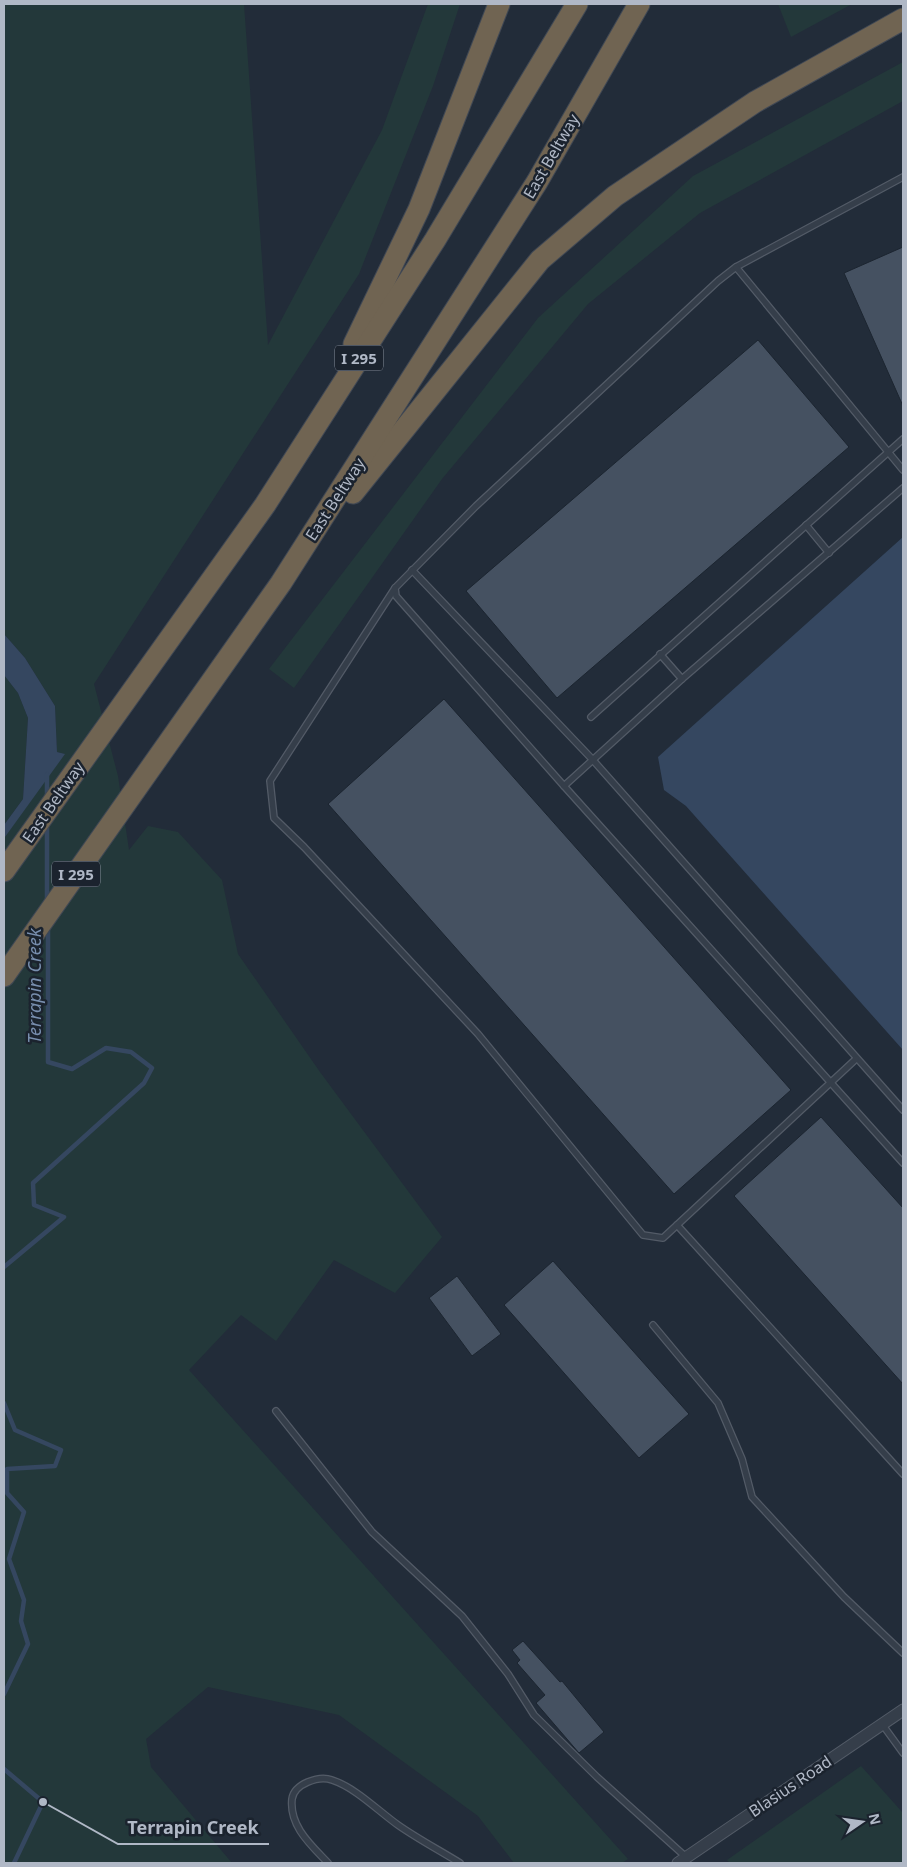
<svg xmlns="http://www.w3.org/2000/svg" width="907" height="1867" font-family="'Noto Sans',sans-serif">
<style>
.green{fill:#23383a}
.water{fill:#354760}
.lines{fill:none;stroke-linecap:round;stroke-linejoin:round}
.stream{stroke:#354760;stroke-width:4.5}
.building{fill:#455161;stroke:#1c2530}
.service-casing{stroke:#535b67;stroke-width:8}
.minor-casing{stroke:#535b67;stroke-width:13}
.motorway-casing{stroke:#404854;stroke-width:23}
.service{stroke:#353e4a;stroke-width:5.5}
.minor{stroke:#353e4a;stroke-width:11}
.motorway{stroke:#706452;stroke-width:21}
.labels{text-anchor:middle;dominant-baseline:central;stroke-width:5;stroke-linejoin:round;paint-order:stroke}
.shield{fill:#1b232e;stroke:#838b98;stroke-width:1}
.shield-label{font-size:15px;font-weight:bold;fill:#b0b8c6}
.street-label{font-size:16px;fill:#b0b8c6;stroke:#1b232e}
.water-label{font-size:18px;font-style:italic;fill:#788eae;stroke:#1b232e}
.leader{fill:none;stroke:#b0b8c6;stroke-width:2}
.callout-dot{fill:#b0b8c6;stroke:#1b232e;stroke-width:2}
.callout-label{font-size:18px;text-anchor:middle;font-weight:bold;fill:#b0b8c6;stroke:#1b232e;stroke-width:5;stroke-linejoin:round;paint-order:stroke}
</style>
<rect width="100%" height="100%" fill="#222c39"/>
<g class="green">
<polygon points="4,4 244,4 268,345 382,130 428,4 460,4 433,86 359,274 94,684 118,776 129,850 148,826 178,832 222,880 238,954 320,1072 442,1237 395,1293 334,1260 276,1341 241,1315 189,1370 628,1859 622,1863 514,1863 478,1816 339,1715 208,1687 146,1739 151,1767 232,1863 4,1863 4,830 5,836 64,754 57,752 55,706 25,658 4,634"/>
<polygon points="778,4 852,4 791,37"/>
<polygon points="903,62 903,101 700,213 588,304 442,479 294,688 269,669 538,318 693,176"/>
<polygon points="4,675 18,693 28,718 23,799 4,825"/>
<polygon points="861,1766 903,1813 903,1863 730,1863 727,1860"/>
</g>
<g class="water">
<polygon points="903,537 903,1050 686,806 664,790 658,757"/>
<polygon points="4,634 25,658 55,706 57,752 65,754 5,837 4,825 23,799 28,718 18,693 4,675"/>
</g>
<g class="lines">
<g class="stream">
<polyline points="47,774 47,799"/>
<polyline points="47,824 47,901"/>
<polyline points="4,1267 64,1217 34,1205 33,1183 144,1083 152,1068 131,1052 106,1048 72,1069 48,1062 48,929"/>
<polyline points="4,1403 15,1430 61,1450 55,1466 7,1469 7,1493 24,1512 9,1559 24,1600 21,1621 28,1644 4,1694"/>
<polyline points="4,1769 43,1802 14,1863"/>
</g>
</g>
<g class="building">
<polygon points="903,247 903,406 844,273"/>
<polygon points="758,340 849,447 557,698 466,591"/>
<polygon points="444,699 791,1090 674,1194 328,804"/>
<polygon points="821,1117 903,1208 903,1384 734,1196"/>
<polygon points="553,1261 689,1414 639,1458 504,1305"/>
<polygon points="457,1276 501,1334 472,1356 429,1298"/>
<polygon points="523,1641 560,1682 562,1681 604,1732 579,1753 536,1703 545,1695 517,1663 520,1660 512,1650"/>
</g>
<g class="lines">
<g class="service-casing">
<g id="service">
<polyline points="903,177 736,267 718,281 476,506 395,588 396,596 564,786 682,679 903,488"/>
<polyline points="736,267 903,470"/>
<polyline points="806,525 829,553"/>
<polyline points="412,570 592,759 903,1110"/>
<polyline points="395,588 270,781 274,818 304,847 478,1034 643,1235 663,1238 856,1059"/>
<polyline points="660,654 682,679"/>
<polyline points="591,717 903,439"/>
<polyline points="564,786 903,1163"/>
<polyline points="677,1225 903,1474"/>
<polyline points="653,1325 718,1403 742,1459 752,1497 844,1597 903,1653"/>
<polyline points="276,1411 372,1532 462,1616 508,1674 534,1715 597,1777 686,1857"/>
<polyline points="882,1724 903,1753"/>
<path d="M328 1863C311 1845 289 1826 292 1799 294 1784 319 1775 332 1780 356 1788 377 1810 398 1825 418 1839 439 1850 460 1863"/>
</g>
</g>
<g class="minor-casing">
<polyline id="minor" points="678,1863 903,1710"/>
</g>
<g class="motorway-casing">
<g id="motorway">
<polyline points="354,344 419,209 499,4"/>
<polyline points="353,493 540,260 615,196 755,102 903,19"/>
<polyline points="4,871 265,505 435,240 577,4"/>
<polyline points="4,976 281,583 537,182 639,4"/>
</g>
</g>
<use href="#service" class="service"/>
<use href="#minor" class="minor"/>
<use href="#motorway" class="motorway"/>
</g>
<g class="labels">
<g class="shield">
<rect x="335" y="345.5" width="48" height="25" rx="4"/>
<rect x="52" y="861.5" width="48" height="25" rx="4"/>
</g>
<g class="shield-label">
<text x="359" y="358">I 295</text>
<text x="76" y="874">I 295</text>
</g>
<g class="street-label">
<text transform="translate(551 156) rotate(-60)">East Beltway</text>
<text transform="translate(335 499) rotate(-57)">East Beltway</text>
<text transform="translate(53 802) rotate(-55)">East Beltway</text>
<text transform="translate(790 1786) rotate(-34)">Blasius Road</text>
</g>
<g class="water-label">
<text transform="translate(34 986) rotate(-90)">Terrapin Creek</text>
</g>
</g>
<path class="leader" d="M43 1802L118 1844H269"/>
<circle class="callout-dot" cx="43" cy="1802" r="5"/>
<g class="callout-label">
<text x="193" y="1834">Terrapin Creek</text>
</g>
<rect width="907" height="1867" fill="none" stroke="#b0b8c6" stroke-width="10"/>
<g transform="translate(862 1822) rotate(77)" stroke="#1b232e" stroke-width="4" paint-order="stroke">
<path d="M0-4L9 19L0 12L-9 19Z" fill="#b0b8c6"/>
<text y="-8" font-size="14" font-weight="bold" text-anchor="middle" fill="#b0b8c6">N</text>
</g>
</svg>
